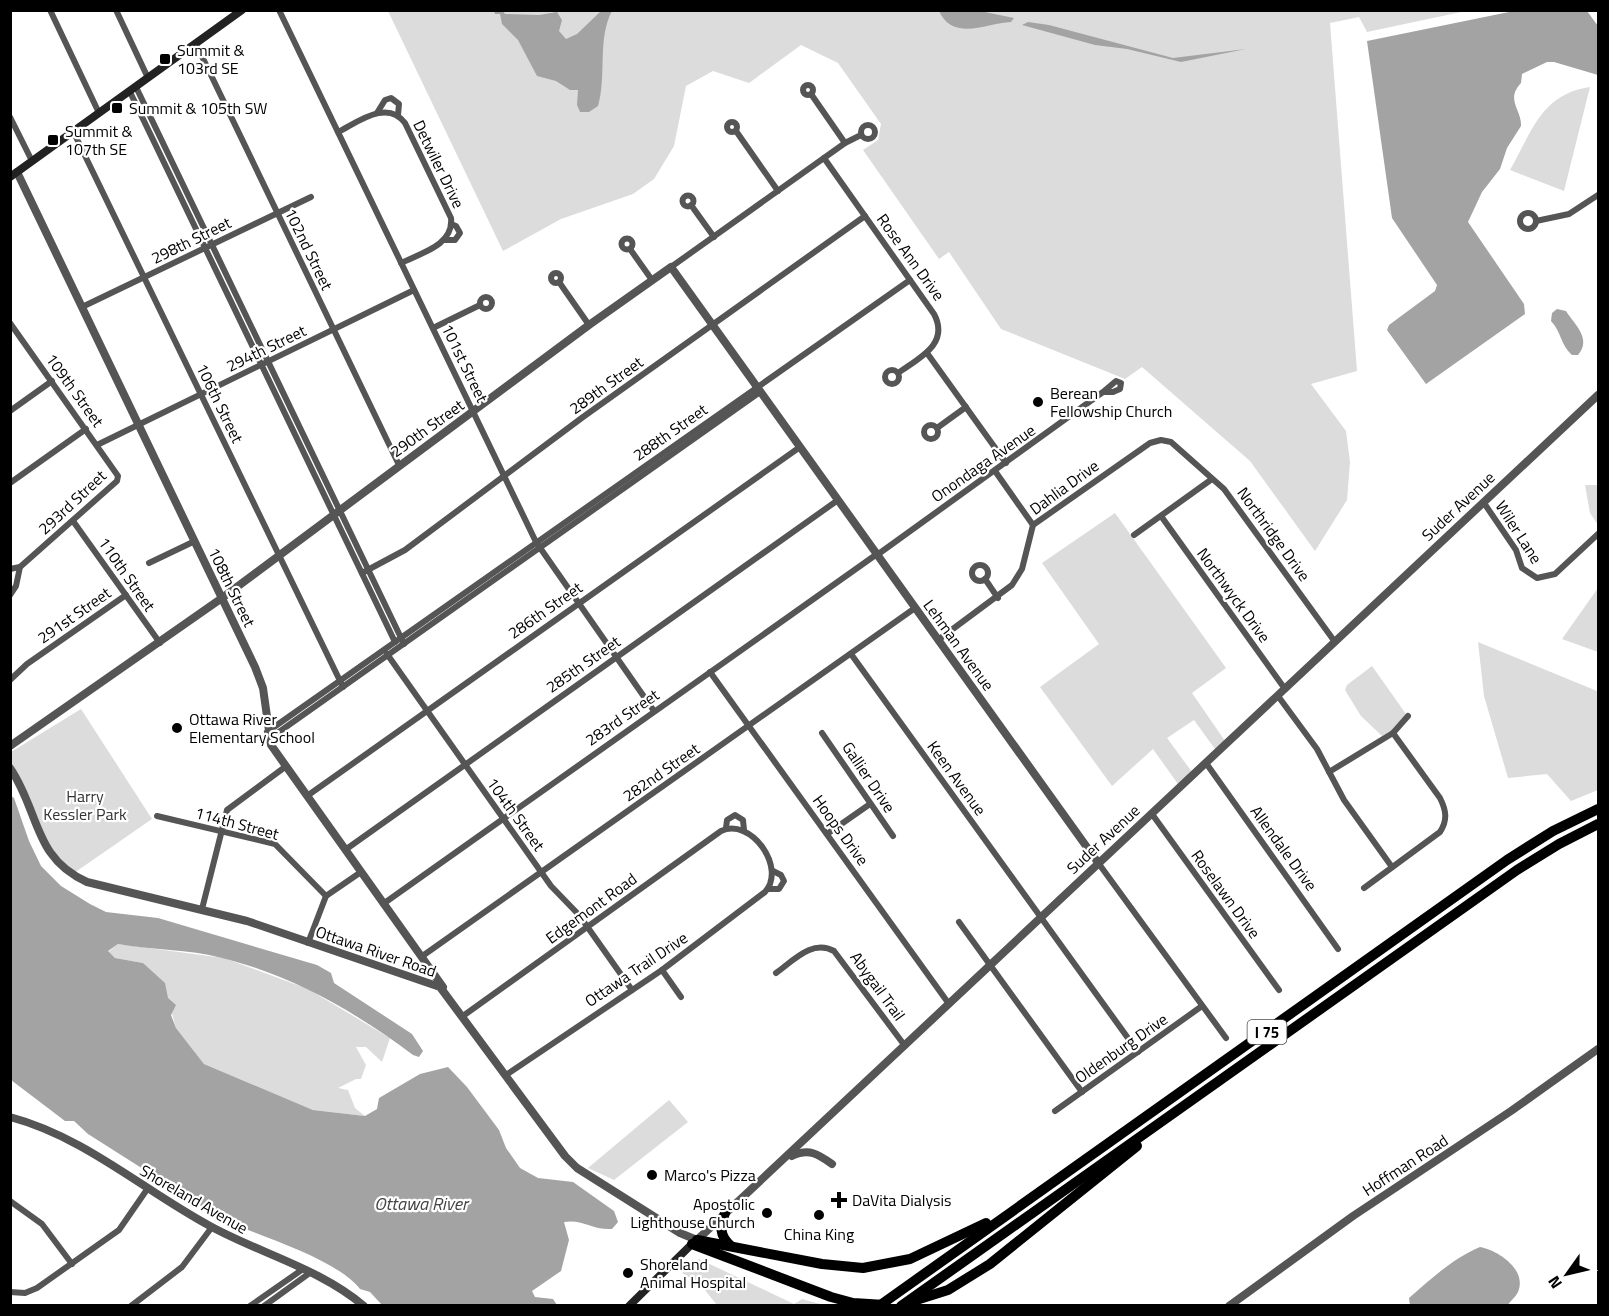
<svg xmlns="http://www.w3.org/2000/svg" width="1609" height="1316" font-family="'Titillium Web',sans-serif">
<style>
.green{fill:#dcdcdc}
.water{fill:#a3a3a3}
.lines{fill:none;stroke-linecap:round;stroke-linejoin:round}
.minor{stroke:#555;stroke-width:6}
.tertiary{stroke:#555;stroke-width:8}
.secondary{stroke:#222;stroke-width:8}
.motorway{stroke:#000;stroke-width:10}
.poi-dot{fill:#000;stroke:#fff;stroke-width:2}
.labels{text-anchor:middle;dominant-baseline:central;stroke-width:4.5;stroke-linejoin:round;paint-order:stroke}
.shield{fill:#fff;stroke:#4c4c4c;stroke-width:1.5}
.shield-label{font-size:15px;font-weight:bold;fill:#000}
.poi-label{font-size:16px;fill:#000;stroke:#fff;text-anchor:start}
.street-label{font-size:16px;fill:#000;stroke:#fff}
.park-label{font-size:16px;fill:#333;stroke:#fff}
.water-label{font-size:18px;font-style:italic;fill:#444;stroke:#fff}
</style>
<rect width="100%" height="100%" fill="#fff"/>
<g class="green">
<polygon points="388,11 1466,11 1367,32 1359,17 1330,23 1357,371 1311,384 1346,431 1350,462 1347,500 1315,551 1250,461 1142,367 1125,379 1001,329 949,252 939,259 863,150 878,140 881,124 838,63 801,45 749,83 713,71 686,86 674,146 654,179 633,194 561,219 503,251"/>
<path d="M1590 87 1564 191 1510 170C1532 132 1541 94 1590 87Z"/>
<polygon points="1585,485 1598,485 1598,525 1590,513"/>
<polygon points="1115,513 1226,668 1192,693 1225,741 1215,749 1194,720 1167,738 1192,772 1178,784 1153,749 1112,786 1040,687 1099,644 1042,563"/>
<polygon points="1598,588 1598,652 1562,639"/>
<polygon points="1478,642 1597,691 1598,790 1571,801 1547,774 1508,778 1484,696"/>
<polygon points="1372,666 1406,714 1391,731 1382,736 1361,716 1345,690 1347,685"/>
<polygon points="81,709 152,819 74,873 59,862 43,834 29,795 11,764 11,752"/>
<polygon points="118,944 224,958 308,989 390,1038 382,1062 366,1047 356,1047 366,1065 361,1079 356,1079 338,1088 348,1090 355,1108 365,1116 313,1110 204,1064 176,1028 168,999 143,963 115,958 108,952"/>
<polygon points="669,1100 688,1122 614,1180 588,1168"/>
<polygon points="699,1259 794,1304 802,1299 824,1305 717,1305 700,1284 682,1273"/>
</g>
<g class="water">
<path d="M494 11H503L505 14 539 15 557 12 562 20 559 31 566 39 577 34 601 11H612C597 39 607 75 598 106L589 112H580L577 105 578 90H570L556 81 537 76 518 40 502 24 500 14H495Z"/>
<path d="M939 11H980L1014 18 1011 22C987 23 953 42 939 11Z"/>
<path d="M1514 11H1587L1598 26V75L1554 62H1547L1522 74 1521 83C1505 100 1522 110 1521 126L1507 148 1500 169 1482 192 1468 222 1524 304 1525 314 1426 384 1387 330 1389 325 1435 291 1437 285 1392 218 1367 41Z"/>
<polygon points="1028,22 1049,25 1173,58 1246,49 1181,62 1127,49 1095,45 1022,25"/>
<path d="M1557 309 1566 311C1575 325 1592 339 1578 355H1572C1561 346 1561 331 1551 321L1552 313Z"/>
<path d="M11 796 14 798 29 841 41 866 61 886 90 904 106 912 158 918 317 965 331 973 334 983 412 1034 423 1051 419 1057 413 1055C356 1012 291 975 222 958 188 949 152 950 118 944L108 951 115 958 143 963 165 983 168 998 176 1005 171 1015 176 1028 204 1064 313 1110 365 1116 377 1109 379 1098 420 1074 448 1067 467 1087 499 1130 506 1148 520 1168 538 1178 573 1182 614 1211 618 1222 612 1229C591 1230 584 1219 564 1222L569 1240 561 1271 532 1291 535 1297 553 1299 557 1305H382L370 1292 360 1289C338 1260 263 1237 228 1222L217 1211 206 1209 88 1134 74 1121H65L11 1080Z"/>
<path d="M1480 1247C1497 1250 1525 1268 1519 1289 1518 1295 1511 1300 1508 1305H1410L1409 1298C1432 1278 1452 1259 1480 1247Z"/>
</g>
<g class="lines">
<g class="minor">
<polyline points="50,10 99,113"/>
<polyline points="116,10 148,78"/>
<polyline points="279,10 536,542 654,711"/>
<polyline points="196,44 399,465"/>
<circle cx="808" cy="90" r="5"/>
<polyline points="136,87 404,644"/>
<polyline points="130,92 395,642"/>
<polyline points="811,94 845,143"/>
<polyline points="377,113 385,100 391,98 399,104 398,115"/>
<polyline points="10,117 32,161"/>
<circle cx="732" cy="127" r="5"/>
<circle cx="868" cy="132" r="7"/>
<polyline points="73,131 343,687"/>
<polyline points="736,131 778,191"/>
<path d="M338 132C358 122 387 99 405 123L451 218C454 245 421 253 401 263"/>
<path d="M824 158 934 314C950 344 919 358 898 373"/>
<circle cx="688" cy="201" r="5.5"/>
<polyline points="691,205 714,237"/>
<circle cx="1528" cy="221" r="8"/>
<polyline points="1536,221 1569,214 1598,195"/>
<circle cx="627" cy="244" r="5.5"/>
<polyline points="445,240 455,240 460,233 456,226 451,224"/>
<polyline points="630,249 652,280"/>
<polyline points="671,267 845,143 861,135"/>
<circle cx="556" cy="278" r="5"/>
<polyline points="559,282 589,325"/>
<circle cx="486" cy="303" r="6"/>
<polyline points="82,307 311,197"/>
<polyline points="10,323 118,476 117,481 20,567 10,569"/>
<polyline points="433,328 480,305"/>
<polyline points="927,353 1006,463"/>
<circle cx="892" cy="377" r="7"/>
<polyline points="10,411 52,381"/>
<circle cx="931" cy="432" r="7"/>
<polyline points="937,428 966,407"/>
<polyline points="97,445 414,290"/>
<polyline points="995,471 1033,525"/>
<polyline points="10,483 86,429"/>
<polyline points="1484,503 1516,550 1522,568 1537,578 1555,574 1598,534"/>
<polyline points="1161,516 1285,689"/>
<polyline points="73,521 160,643"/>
<polyline points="1134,535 1212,479"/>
<polyline points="877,555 1103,392 1113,392 1120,389 1121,383 1116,381 1103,392"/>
<polyline points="149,563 195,541"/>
<circle cx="980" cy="573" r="8"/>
<polyline points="362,573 405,550 583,417 865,216"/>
<polyline points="985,579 998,598"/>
<polyline points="10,595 16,586 20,567"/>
<polyline points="938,640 1012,585 1022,569 1033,525 1150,443 1161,440 1171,442 1224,489 1335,642"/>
<polyline points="387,654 551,886 579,915 632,990"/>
<polyline points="851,654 1138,1052"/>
<polyline points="710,672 949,1004"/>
<polyline points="10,680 27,664 126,595"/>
<polyline points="1278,696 1317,749 1344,800 1392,867"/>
<polyline points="267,732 910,280"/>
<polyline points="822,733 893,836"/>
<polyline points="269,739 760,392"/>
<polyline points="1206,763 1338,949"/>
<polyline points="1329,772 1393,733 1408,716"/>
<polyline points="307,796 800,447"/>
<polyline points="1152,814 1279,990"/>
<polyline points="157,816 275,844 326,896"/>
<polyline points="726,828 727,820 735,815 743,820 744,830"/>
<polyline points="827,834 870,804"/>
<polyline points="345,850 838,500"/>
<polyline points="1099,864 1226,1038"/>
<path d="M1364 888 1440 832C1448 820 1446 810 1440 798L1393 733"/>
<polyline points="768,889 779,889 784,881 781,875 773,871"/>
<polyline points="383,904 877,554"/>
<polyline points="202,909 227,810 285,767"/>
<polyline points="959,922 1082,1092"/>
<polyline points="308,943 326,896 361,872"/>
<polyline points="421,957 915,608"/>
<polyline points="662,970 681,997"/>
<path d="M776 973C793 961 812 939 834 951L905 1046"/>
<path d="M463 1016 721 831C751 817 787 868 765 892L662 970 506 1075"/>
<polyline points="1055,1111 1202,1006"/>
<polyline points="10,1201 42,1224 72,1264"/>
<polyline points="10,1292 25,1293 37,1288 119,1230 148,1188"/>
<polyline points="131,1306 182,1267 212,1227"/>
<polyline points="250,1306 303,1269"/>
<polyline points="264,1306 311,1272"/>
</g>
<g class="tertiary">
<polyline points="17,172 255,667 263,688 271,745 443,987"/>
<polyline points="10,746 222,598 589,325 671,267 1099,864"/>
<path d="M10 768C40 812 33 858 87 882L247 921 440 987 565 1156 577 1168 680 1233 697 1240 1598 395"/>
<path d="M10 1117C85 1137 143 1190 210 1226 261 1254 319 1268 364 1306"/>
<path d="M792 1156C809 1148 818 1154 832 1164"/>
<polyline points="1229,1306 1353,1216 1511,1111 1598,1049"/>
</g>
<g class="secondary">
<polyline points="10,177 242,10"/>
<polyline points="629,1306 696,1240"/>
</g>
<g class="motorway">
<path d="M725 1213C720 1226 719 1236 731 1246"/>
<polyline points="697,1240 822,1264 863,1268 910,1259 986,1223"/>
<polyline points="692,1244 831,1297 853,1303 885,1305"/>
<polyline points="910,1302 948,1290 990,1264 1137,1146"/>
<polyline points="879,1306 1507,860 1553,831 1598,809"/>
<polyline points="901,1306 1517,870 1559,844 1598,824"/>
</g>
</g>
<g class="poi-dot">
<rect x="159" y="53" width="12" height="12" rx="3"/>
<rect x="111" y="102" width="12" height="12" rx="3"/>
<rect x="47" y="134" width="12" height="12" rx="3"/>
<circle cx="1038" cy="402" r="6"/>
<circle cx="177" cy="728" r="6"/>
<circle cx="652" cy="1175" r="6"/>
<path d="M836 1191h6v6h6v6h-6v6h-6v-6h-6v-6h6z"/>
<circle cx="767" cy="1213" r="6"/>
<circle cx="819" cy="1215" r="6"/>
<circle cx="628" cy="1273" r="6"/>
</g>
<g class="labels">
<rect class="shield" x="1247.5" y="1020" width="39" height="24" rx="4.5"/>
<g class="shield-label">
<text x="1267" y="1032">I 75</text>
</g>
<g class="poi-label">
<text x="177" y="50">Summit &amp;<tspan x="177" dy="18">103rd SE</tspan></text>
<text x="129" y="108">Summit &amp; 105th SW</text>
<text x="65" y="131">Summit &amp;<tspan x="65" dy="18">107th SE</tspan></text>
<text x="1050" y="393">Berean<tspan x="1050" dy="18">Fellowship Church</tspan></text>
<text x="189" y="719">Ottawa River<tspan x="189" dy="18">Elementary School</tspan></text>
<text x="664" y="1175">Marco's Pizza</text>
<text x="852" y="1200">DaVita Dialysis</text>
<text x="755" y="1204" text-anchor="end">Apostolic<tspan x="755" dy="18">Lighthouse Church</tspan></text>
<text x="819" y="1234" text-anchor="middle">China King</text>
<text x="640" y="1264">Shoreland<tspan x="640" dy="18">Animal Hospital</tspan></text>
</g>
<g class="street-label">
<text transform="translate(439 164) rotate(64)">Detwiler Drive</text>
<text transform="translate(191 240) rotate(-26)">298th Street</text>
<text transform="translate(309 249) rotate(64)">102nd Street</text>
<text transform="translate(911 257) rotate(54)">Rose Ann Drive</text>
<text transform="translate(266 348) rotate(-26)">294th Street</text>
<text transform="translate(465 363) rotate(64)">101st Street</text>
<text transform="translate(606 385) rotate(-36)">289th Street</text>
<text transform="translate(75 390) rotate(54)">109th Street</text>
<text transform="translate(220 403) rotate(64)">106th Street</text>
<text transform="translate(427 428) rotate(-36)">290th Street</text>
<text transform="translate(670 432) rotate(-35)">288th Street</text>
<text transform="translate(983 463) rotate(-35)">Onondaga Avenue</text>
<text transform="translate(1064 487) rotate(-36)">Dahlia Drive</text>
<text transform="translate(72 502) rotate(-43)">293rd Street</text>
<text transform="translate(1458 506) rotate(-43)">Suder Avenue</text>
<text transform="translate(1519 532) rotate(57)">Wiler Lane</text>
<text transform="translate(1274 534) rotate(54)">Northridge Drive</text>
<text transform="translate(127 574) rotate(55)">110th Street</text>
<text transform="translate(232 587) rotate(64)">108th Street</text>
<text transform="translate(1234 595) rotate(54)">Northwyck Drive</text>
<text transform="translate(545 610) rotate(-35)">286th Street</text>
<text transform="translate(74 615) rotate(-35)">291st Street</text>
<text transform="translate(959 645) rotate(54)">Lehman Avenue</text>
<text transform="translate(583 664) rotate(-35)">285th Street</text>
<text transform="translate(622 717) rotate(-35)">283rd Street</text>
<text transform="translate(661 772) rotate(-35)">282nd Street</text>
<text transform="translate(869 777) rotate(56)">Gallier Drive</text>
<text transform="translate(957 778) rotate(54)">Keen Avenue</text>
<text transform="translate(516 814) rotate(54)">104th Street</text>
<text transform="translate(237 823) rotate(15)">114th Street</text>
<text transform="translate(841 830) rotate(54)">Hoops Drive</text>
<text transform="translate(1103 839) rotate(-43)">Suder Avenue</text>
<text transform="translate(1284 848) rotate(54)">Allendale Drive</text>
<text transform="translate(1226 894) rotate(54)">Roselawn Drive</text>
<text transform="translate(591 908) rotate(-36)">Edgemont Road</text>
<text transform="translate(376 951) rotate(19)">Ottawa River Road</text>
<text transform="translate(636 969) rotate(-34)">Ottawa Trail Drive</text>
<text transform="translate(878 986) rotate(54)">Abygail Trail</text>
<text transform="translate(1121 1048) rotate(-35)">Oldenburg Drive</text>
<text transform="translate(1405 1165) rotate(-33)">Hoffman Road</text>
<text transform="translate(194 1199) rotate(30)">Shoreland Avenue</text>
</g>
<g class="park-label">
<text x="85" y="796">Harry<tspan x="85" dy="18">Kessler Park</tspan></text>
</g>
<g class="water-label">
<text x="421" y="1203">Ottawa River</text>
</g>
</g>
<rect width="1609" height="1316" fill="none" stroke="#000000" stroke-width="24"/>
<g transform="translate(1567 1274) rotate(236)" stroke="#ffffff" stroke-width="4.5" paint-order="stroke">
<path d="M0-4.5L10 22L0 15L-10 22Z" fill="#000000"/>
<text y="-9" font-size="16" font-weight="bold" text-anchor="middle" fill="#000000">N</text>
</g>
</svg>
